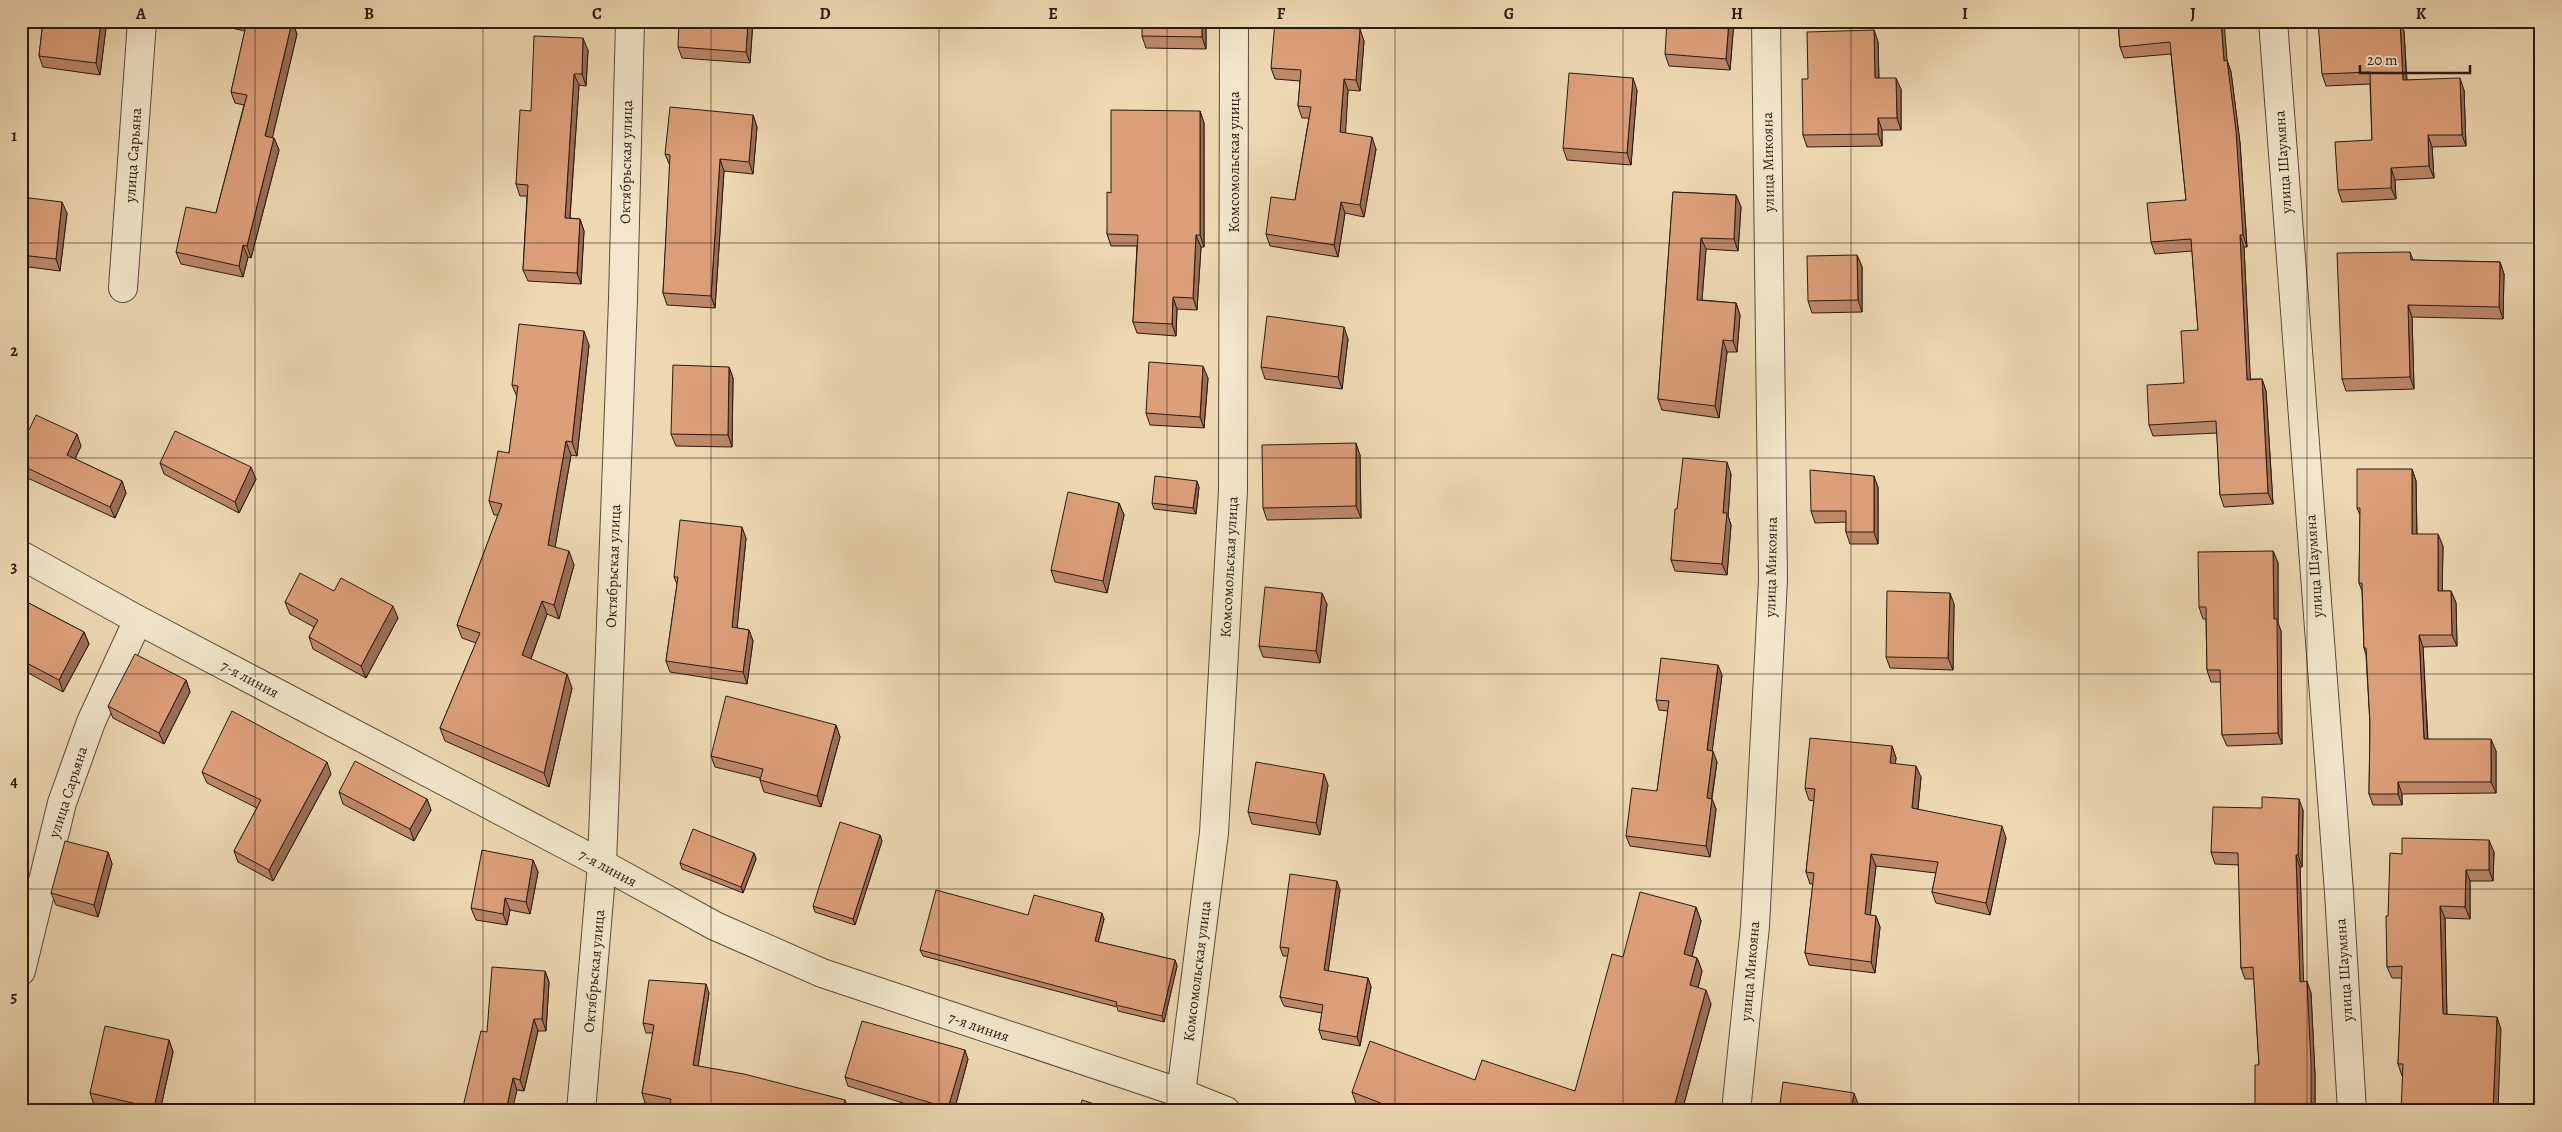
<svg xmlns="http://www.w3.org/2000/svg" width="2562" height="1132" font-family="Alegreya,serif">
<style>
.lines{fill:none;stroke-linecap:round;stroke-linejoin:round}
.minor-casing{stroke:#5b4a39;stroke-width:30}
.minor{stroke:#f3e6cc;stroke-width:28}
.wall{fill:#bd8969;stroke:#2a1a11}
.shaded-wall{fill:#9a6f55;stroke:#2a1a11}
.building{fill:#dc9f7a;stroke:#2a1a11}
.grid{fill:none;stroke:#2a1a11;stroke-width:1;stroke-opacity:0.55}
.labels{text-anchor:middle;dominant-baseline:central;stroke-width:4;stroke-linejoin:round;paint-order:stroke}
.street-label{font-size:15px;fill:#2a1a11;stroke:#f3e6cc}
.neatline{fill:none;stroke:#2a1a11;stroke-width:2}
.grid-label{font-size:16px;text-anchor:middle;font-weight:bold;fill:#2a1a11}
</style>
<rect width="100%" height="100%" fill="#edd8b1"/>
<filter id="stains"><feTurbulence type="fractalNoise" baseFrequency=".004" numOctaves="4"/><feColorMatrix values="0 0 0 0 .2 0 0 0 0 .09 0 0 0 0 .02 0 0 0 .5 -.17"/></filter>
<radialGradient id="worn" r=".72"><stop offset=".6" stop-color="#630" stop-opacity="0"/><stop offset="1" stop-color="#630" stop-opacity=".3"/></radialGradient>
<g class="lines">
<g class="minor-casing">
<g id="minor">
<polyline points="2273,21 2339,892 2352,1111"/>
<polyline points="123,288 142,21"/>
<polyline points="21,555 138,620 602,864 715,926 822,973 1181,1093 1226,1111"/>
<polyline points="21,971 62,803 91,722 138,620"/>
<polyline points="1179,1109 1214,833 1233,491 1234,21"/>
<polyline points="581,1111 602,864 623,300 630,21"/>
<polyline points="1736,1111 1755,926 1773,580 1766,21"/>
</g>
</g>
<use href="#minor" class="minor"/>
</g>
<g class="wall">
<polygon points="43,21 103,21 106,28 100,75 43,67 39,56"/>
<polygon points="198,21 290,21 292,22 297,34 272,138 274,138 279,150 251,258 248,257 243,277 181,264 176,252 216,213 244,105 235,103 231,92 245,31"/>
<polygon points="753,21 750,63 682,58 678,47"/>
<polygon points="1206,21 1206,49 1146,48 1142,36"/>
<polygon points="1734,21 1730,70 1669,66 1665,54"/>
<polygon points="2118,21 2227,60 2231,72 2240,143 2247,247 2244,247 2250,379 2262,379 2266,391 2273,504 2224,507 2220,495 2217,433 2153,436 2149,425 2184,383 2198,330 2192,251 2155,254 2151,242 2186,200 2171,54 2124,58 2120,47"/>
<polygon points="1874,30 1878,42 1879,78 1901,89 1901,130 1882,130 1882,146 1807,147 1803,135 1808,79"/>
<polygon points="2404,31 2407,80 2464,90 2466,146 2432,147 2434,178 2395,180 2396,199 2342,202 2338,190 2372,140 2370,84 2326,86 2322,74"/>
<polygon points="1364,41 1360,91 1348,90 1345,133 1376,149 1364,217 1345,213 1338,257 1270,246 1266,234 1295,200 1309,118 1302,118 1298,106 1300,81 1275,79 1271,68"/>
<polygon points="588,50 586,86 579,85 570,218 580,219 584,231 581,284 528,281 523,270 527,196 520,196 516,184 531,111"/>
<polygon points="1637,90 1631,165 1567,160 1563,148"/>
<polygon points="1200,111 1204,123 1204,247 1201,247 1197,310 1177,309 1176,336 1137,333 1133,322 1137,246 1111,246 1107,234 1111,193"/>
<polygon points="753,115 757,127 753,174 724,171 715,308 667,305 663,293 670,166 665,154"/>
<polygon points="1673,192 1736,195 1741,207 1738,251 1706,249 1702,300 1736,303 1740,315 1737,352 1727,352 1719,418 1662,410 1658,399"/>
<polygon points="21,197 67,213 60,271 21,266"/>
<polygon points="2410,252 2413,260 2500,262 2504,274 2503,319 2412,317 2414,389 2346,391 2342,379"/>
<polygon points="1857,255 1862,267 1862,312 1812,313 1808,301"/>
<polygon points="1348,339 1342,389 1265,379 1261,367"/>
<polygon points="589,345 577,456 571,455 555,547 574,565 559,619 547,614 531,659 572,688 549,787 445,741 440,728 476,643 462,638 457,625 498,515 494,515 489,501 509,453 517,397 512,385"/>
<polygon points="729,367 733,378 732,447 676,446 671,434"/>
<polygon points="1208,378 1204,428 1150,425 1146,413"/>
<polygon points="21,427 29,430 81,446 75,459 122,481 126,493 115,518 21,475"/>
<polygon points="1360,455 1361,518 1267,520 1263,508"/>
<polygon points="160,463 256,479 239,513 164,474"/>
<polygon points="2412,469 2416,481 2417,534 2443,546 2442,591 2451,591 2456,603 2457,646 2423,647 2428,739 2496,751 2496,793 2402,794 2402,805 2373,805 2369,794 2370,724 2366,655 2364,648 2362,591 2359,583 2360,515 2357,508"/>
<polygon points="1731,474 1728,516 1731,525 1727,575 1675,571 1671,560 1677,509"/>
<polygon points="1199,487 1196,514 1154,509 1152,503"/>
<polygon points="1878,487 1878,544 1850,544 1846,532 1846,522 1815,523 1811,511"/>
<polygon points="1119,503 1124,515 1107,593 1055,582 1051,570"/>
<polygon points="746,538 737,628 749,630 753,641 747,684 670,672 666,661 677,584 674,577"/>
<polygon points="2273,551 2278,563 2278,623 2281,631 2282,744 2227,746 2222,735 2221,682 2211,682 2207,670 2206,619 2203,619 2199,607"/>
<polygon points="334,591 398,618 366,678 313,649 309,637 314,627 290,614 285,602"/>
<polygon points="21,599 84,632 89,644 63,692 21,669"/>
<polygon points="1327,604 1320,663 1263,657 1259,646"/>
<polygon points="1954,604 1953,670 1890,668 1886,657"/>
<polygon points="1722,675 1712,751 1717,762 1712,799 1716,809 1710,857 1630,846 1626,836 1657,791 1668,711 1659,710 1656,700"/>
<polygon points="186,680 190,692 164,744 113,718 108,706"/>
<polygon points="836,725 840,737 821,807 764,792 760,780 760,778 715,767 711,756"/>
<polygon points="1892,746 1896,758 1895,764 1921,777 1918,809 2006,838 1990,915 1936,903 1932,892 1936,873 1876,866 1870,915 1876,916 1880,927 1875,973 1809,965 1805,953 1813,884 1810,884 1806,872 1814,801 1809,800 1805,788"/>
<polygon points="202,772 331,774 273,881 238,862 234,851 257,808 207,783"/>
<polygon points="1328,785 1320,835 1252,824 1248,812"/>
<polygon points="339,792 427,799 431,810 414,841 343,804"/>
<polygon points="2303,810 2302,867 2300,867 2303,981 2311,993 2315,1075 2315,1111 2255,1111 2259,1065 2254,979 2245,979 2241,968 2239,865 2215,864 2211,852"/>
<polygon points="880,835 882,841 855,925 815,912 813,906"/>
<polygon points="108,852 112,864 98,917 56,905 51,893"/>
<polygon points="2494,852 2493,881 2470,881 2470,919 2445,918 2447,1015 2501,1029 2402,1076 2398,1064 2402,978 2392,978 2387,967 2388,916"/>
<polygon points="754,853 756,859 743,893 682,869 680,863"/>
<polygon points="533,860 538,872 530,914 510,910 507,925 476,920 471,908"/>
<polygon points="1340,890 1328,971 1368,978 1371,987 1360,1046 1322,1039 1319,1030 1322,1013 1284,1006 1280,997 1288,956 1283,956 1280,947"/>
<polygon points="1696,907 1701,921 1692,956 1697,958 1702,971 1698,988 1711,1004 1682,1111 1369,1111 1357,1106 1352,1092 1475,1080 1575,1091"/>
<polygon points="1028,915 1104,919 1098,942 1175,960 1177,966 1164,1022 1118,1011 1117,1007 923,956 920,950"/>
<polygon points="545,971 549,982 546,1031 538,1031 524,1091 517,1090 487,1032"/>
<polygon points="709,993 698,1066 845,1100 848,1109 848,1111 669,1111 670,1108 645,1103 642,1093 653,1033 646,1033 643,1023"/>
<polygon points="169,1040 173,1052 160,1111 120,1111 94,1105 90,1093"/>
<polygon points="968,1059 954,1111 929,1111 848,1086 845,1077"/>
</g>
<g class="shaded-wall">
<polygon points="101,21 103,21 106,28 100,75 96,63"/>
<polygon points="748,21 753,21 750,63 746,52"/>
<polygon points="1202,21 1206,21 1206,49 1202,37"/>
<polygon points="1729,21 1734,21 1730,70 1726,59"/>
<polygon points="2221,21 2224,21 2228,72 2224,61"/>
<polygon points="2400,21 2404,31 2407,92 2403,80"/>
<polygon points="292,22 297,34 270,148 265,136"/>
<polygon points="1360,29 1364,41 1360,91 1356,80"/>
<polygon points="1874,30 1878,42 1879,90 1875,78"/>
<polygon points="583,38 588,50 586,86 582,74"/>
<polygon points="2227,60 2231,72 2240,143 2247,247 2243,235"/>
<polygon points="574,74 579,85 569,230 565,218"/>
<polygon points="1633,78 1637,90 1631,165 1627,153"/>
<polygon points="1896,78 1901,89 1901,130 1897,118"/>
<polygon points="2460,78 2464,90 2466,146 2462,135"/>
<polygon points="1344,79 1348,90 1345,144 1340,132"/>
<polygon points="1200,111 1204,123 1204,247 1200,235"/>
<polygon points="753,115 757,127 753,174 749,162"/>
<polygon points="1878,118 1882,130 1882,146 1878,134"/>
<polygon points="2428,135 2432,147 2434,178 2429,166"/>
<polygon points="1372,137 1376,149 1364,217 1360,205"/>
<polygon points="274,138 279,150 251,258 247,246"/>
<polygon points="720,159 724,171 715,308 711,296"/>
<polygon points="2391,168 2395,180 2396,199 2391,188"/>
<polygon points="1736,195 1741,207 1738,251 1734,239"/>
<polygon points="62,202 67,213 60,271 56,259"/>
<polygon points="1341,202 1345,213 1338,257 1334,245"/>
<polygon points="580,219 584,231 581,284 577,273"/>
<polygon points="1196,235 1201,247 1197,310 1193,298"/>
<polygon points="2240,235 2244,247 2251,391 2247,380"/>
<polygon points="1701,238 1706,249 1701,311 1697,300"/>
<polygon points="243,245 248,257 243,277 239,266"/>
<polygon points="1857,255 1862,267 1862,312 1858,300"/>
<polygon points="2500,262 2504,274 2503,319 2499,307"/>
<polygon points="1173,297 1177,309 1176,336 1172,324"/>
<polygon points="1736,303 1740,315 1737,352 1733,341"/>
<polygon points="2408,305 2412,317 2414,389 2410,377"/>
<polygon points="1344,327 1348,339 1342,389 1338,377"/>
<polygon points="584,331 589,345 577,456 572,442"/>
<polygon points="1723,340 1727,352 1719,418 1715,406"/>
<polygon points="1203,366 1208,378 1204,428 1200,417"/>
<polygon points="729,367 733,378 732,447 728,435"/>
<polygon points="2262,379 2266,391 2273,504 2268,493"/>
<polygon points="77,434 81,446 71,467 67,455"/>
<polygon points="566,441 571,455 553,559 548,545"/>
<polygon points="1356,443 1360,455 1361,518 1356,506"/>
<polygon points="1727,462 1731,474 1728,516 1731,525 1727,575 1722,564 1723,513"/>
<polygon points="251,467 256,479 239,513 235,502"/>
<polygon points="2412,469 2416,481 2417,546 2412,534"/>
<polygon points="1874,476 1878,487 1878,544 1874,532"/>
<polygon points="122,481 126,493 115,518 110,507"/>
<polygon points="1197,481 1199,487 1196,514 1193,508"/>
<polygon points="1119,503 1124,515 1107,593 1103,581"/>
<polygon points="742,527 746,538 736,639 732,627"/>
<polygon points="2438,534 2443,546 2442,603 2438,591"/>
<polygon points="569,551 574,565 559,619 554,605"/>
<polygon points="2273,551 2278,563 2278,623 2281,631 2282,744 2278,733 2274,619"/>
<polygon points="2451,591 2456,603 2457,646 2452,635"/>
<polygon points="1322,593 1327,604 1320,663 1316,651"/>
<polygon points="1950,593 1954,604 1953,670 1948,658"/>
<polygon points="542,601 547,614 527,669 522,655"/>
<polygon points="393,606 398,618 366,678 361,666"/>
<polygon points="749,630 753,641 747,684 743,672"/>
<polygon points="84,632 89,644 63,692 59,680"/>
<polygon points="2419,635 2423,647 2428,751 2424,739"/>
<polygon points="1718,665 1722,675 1711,761 1707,750"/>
<polygon points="567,674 572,688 549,787 544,773"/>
<polygon points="186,680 190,692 164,744 159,733"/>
<polygon points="836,725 840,737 821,807 817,796"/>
<polygon points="2491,739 2496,751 2496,793 2491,782"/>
<polygon points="1892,746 1896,758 1894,775 1890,763"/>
<polygon points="1713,751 1717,762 1710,808 1707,798"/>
<polygon points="327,762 331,774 273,881 269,870"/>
<polygon points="1916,766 1921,777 1917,819 1912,808"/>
<polygon points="1324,774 1328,785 1320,835 1316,823"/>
<polygon points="2398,782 2402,794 2402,805 2398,794"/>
<polygon points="427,799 431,810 414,841 410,829"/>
<polygon points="1712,799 1716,809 1710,857 1706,846"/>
<polygon points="2299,799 2303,810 2302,867 2298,855"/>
<polygon points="2002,826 2006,838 1990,915 1986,903"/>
<polygon points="880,835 882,841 855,925 853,919"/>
<polygon points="2489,840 2494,852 2493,881 2489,870"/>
<polygon points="108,852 112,864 98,917 94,905"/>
<polygon points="754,853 756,859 743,893 741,887"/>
<polygon points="1871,854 1876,866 1869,926 1865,914"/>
<polygon points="2296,855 2300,867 2304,993 2300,982"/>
<polygon points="533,860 538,872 530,914 526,902"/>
<polygon points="2466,870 2470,881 2470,919 2465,907"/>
<polygon points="1337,881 1340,890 1327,979 1324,970"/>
<polygon points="505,898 510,910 507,925 503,914"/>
<polygon points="2440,906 2445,918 2447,1026 2443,1014"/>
<polygon points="1696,907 1701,921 1689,968 1684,954"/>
<polygon points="1102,913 1104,919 1097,947 1095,941"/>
<polygon points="1876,916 1880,927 1875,973 1871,962"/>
<polygon points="1697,958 1702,971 1695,999 1690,985"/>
<polygon points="1175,960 1177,966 1164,1022 1162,1016"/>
<polygon points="545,971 549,982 546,1031 542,1019"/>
<polygon points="1368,978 1371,987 1360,1046 1357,1037"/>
<polygon points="2307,981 2311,993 2315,1075 2315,1111 2311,1111"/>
<polygon points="706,984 709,993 697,1074 693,1065"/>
<polygon points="1706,990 1711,1004 1682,1111 1673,1111"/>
<polygon points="2497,1017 2501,1029 2498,1111 2493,1111"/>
<polygon points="534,1019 538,1031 524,1091 520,1080"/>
<polygon points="169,1040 173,1052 160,1111 155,1111 154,1108"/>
<polygon points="965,1050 968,1059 954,1111 949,1111 948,1108"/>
<polygon points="513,1078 517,1090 512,1111 506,1111"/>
<polygon points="1854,1093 1858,1104 1857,1111 1851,1111"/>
<polygon points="845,1100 848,1109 848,1111 842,1111"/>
</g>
<g class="building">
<polygon points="43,21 101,21 96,63 39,56"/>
<polygon points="247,21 292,22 265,136 274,138 247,246 243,245 239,266 176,252 186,207 216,213 247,95 231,92"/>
<polygon points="679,21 748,21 746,52 678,47"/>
<polygon points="1142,21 1202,21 1202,37 1142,36"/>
<polygon points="1275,21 1360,29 1356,80 1344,79 1340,132 1372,137 1360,205 1341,202 1334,245 1266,234 1271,197 1295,200 1311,107 1298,106 1301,70 1271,68"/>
<polygon points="1667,21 1729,21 1726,59 1665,54"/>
<polygon points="2118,21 2221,21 2224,61 2227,60 2236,131 2243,235 2240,235 2247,380 2262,379 2268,493 2220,495 2216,421 2149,425 2147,385 2184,383 2181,331 2198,330 2191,239 2151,242 2147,203 2186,200 2170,42 2120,47"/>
<polygon points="2318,21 2400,21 2403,80 2460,78 2462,135 2428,135 2429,166 2391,168 2391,188 2338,190 2335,142 2372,140 2370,72 2322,74"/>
<polygon points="1874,30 1875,78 1896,78 1897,118 1878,118 1878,134 1803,135 1802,79 1808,79 1807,32"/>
<polygon points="534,36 583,38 582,74 574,74 565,218 580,219 577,273 523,270 528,185 516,184 520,110 531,111"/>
<polygon points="1569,73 1633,78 1627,153 1563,148"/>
<polygon points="670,107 753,115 749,162 720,159 711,296 663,293 670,155 665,154"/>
<polygon points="1111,110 1200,111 1200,235 1196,235 1193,298 1173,297 1172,324 1133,322 1138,235 1107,234 1107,192 1111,193"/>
<polygon points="1673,192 1736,195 1734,239 1701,238 1697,300 1736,303 1733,341 1723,340 1715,406 1658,399"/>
<polygon points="21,197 62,202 56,259 21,255"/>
<polygon points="2410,252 2411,260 2500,262 2499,307 2408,305 2410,377 2342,379 2337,253"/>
<polygon points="1857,255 1858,300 1808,301 1807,256"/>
<polygon points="1267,316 1344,327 1338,377 1261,367"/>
<polygon points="519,324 584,331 572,442 566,441 548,545 569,551 554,605 542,601 522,655 567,674 544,773 440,728 480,633 457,625 502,504 489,501 498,451 509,453 518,386 512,385"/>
<polygon points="1149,362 1203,366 1200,417 1146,413"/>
<polygon points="673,365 729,367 728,435 671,434"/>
<polygon points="36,415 77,434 67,455 122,481 110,507 21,465 21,427 29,430"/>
<polygon points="175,431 251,467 235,502 160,463"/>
<polygon points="1356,443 1356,506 1263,508 1262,445"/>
<polygon points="1683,458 1727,462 1723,513 1727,513 1722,564 1671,560 1675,509 1677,509"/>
<polygon points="2357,469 2412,469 2412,534 2438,534 2438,591 2451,591 2452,635 2419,635 2424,739 2491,739 2491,782 2398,782 2398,794 2369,794 2370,724 2366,648 2364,648 2362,583 2359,583 2360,508 2357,508"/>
<polygon points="1810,470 1874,476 1874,532 1846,532 1846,511 1811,511"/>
<polygon points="1155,476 1197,481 1193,508 1152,503"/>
<polygon points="1068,492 1119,503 1103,581 1051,570"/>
<polygon points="680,520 742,527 732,627 749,630 743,672 666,661 678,577 674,577"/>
<polygon points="2273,551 2274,619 2277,619 2278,733 2222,735 2220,670 2207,670 2206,607 2199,607 2198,552"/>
<polygon points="300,573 334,591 341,578 393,606 361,666 309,637 318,620 285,602"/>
<polygon points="1265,587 1322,593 1316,651 1259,646"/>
<polygon points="1887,591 1950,593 1948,658 1886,657"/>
<polygon points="21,599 84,632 59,680 21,660"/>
<polygon points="135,654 186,680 159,733 108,706"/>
<polygon points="1661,658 1718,665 1707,750 1713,751 1707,798 1712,799 1706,846 1626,836 1632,788 1657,791 1669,701 1656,700"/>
<polygon points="726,696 836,725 817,796 760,780 763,769 711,756"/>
<polygon points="232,711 327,762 269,870 234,851 261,800 202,772"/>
<polygon points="1810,738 1892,746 1890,763 1916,766 1912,808 2002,826 1986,903 1932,892 1938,862 1871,854 1865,914 1876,916 1871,962 1805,953 1814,873 1806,872 1815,789 1805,788"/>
<polygon points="355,761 427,799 410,829 339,792"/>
<polygon points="1256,762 1324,774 1316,823 1248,812"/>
<polygon points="2262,797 2299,799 2298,855 2296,855 2300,982 2307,981 2311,1063 2311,1111 2255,1111 2255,1065 2259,1065 2253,967 2241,968 2238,853 2211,852 2213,807 2262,808"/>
<polygon points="840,822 880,835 853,919 813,906"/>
<polygon points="693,829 754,853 741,887 680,863"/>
<polygon points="2402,838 2489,840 2489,870 2466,870 2465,907 2440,906 2443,1014 2497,1017 2493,1111 2401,1111 2403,1064 2398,1064 2402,966 2387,967 2386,916 2388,916 2390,853 2402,854"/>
<polygon points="65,841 108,852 94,905 51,893"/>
<polygon points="482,850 533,860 526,902 505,898 503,914 471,908"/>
<polygon points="1290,874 1337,881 1324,970 1368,978 1357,1037 1319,1030 1323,1005 1280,997 1289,948 1280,947"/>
<polygon points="936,890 1028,915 1034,895 1102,913 1095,941 1175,960 1162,1016 1116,1005 1117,1002 920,950"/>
<polygon points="1640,892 1696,907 1684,954 1697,958 1690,985 1706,990 1673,1111 1401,1111 1352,1092 1370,1041 1475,1080 1482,1060 1575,1091 1612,954 1623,957"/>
<polygon points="492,967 545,971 542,1019 534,1019 520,1080 513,1078 506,1111 462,1111 481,1031 487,1032"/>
<polygon points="649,980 706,984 693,1065 744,1074 845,1100 842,1111 669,1111 671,1099 642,1093 654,1025 643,1023"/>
<polygon points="862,1021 965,1050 948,1108 845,1077"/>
<polygon points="105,1026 169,1040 154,1108 90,1093"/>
<polygon points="1783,1082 1854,1093 1851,1111 1779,1111"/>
<polygon points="1082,1100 1116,1111 1079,1111"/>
</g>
<path class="grid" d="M255 21V1111M483 21V1111M711 21V1111M939 21V1111M1167 21V1111M1395 21V1111M1623 21V1111M1851 21V1111M2079 21V1111M2307 21V1111M21 243H2541M21 458H2541M21 674H2541M21 889H2541"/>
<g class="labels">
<g class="street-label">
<text transform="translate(133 155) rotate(-86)">улица Сарьяна</text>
<text transform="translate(626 162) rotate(-89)">Октябрьская улица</text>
<text transform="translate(1234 162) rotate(-90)">Комсомольская улица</text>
<text transform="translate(1768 162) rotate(-91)">улица Микояна</text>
<text transform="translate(2283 162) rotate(-94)">улица Шаумяна</text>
<text transform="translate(613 566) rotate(-88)">Октябрьская улица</text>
<text transform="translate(2314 566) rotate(-94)">улица Шаумяна</text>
<text transform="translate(1229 567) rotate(-87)">Комсомольская улица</text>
<text transform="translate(1771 567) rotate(-89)">улица Микояна</text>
<text transform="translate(250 679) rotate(28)">7-я линия</text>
<text transform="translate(68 792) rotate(-72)">улица Сарьяна</text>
<text transform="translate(608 868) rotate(28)">7-я линия</text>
<text transform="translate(2344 970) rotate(-94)">улица Шаумяна</text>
<text transform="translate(594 971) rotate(-85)">Октябрьская улица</text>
<text transform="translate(1197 971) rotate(-83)">Комсомольская улица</text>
<text transform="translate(1750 971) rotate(-85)">улица Микояна</text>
<text transform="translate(979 1027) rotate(19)">7-я линия</text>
</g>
</g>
<rect width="2562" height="1132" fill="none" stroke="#edd8b1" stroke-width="55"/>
<path d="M2360 65v8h110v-8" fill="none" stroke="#2a1a11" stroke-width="2.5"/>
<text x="2367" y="65" font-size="15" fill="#2a1a11" stroke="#f3e6cc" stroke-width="4" paint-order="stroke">20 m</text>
<rect x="28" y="28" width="2506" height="1076" class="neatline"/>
<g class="grid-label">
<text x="141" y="19">A</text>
<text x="369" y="19">B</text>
<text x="597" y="19">C</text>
<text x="825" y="19">D</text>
<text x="1053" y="19">E</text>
<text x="1281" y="19">F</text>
<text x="1509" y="19">G</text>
<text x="1737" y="19">H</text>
<text x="1965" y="19">I</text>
<text x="2193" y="19">J</text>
<text x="2421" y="19">K</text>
<text x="14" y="141">1</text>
<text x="14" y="356">2</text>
<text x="14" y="572">3</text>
<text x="14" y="787">4</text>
<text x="14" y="1002">5</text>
</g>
<rect width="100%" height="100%" filter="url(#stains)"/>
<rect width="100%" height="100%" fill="url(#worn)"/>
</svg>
